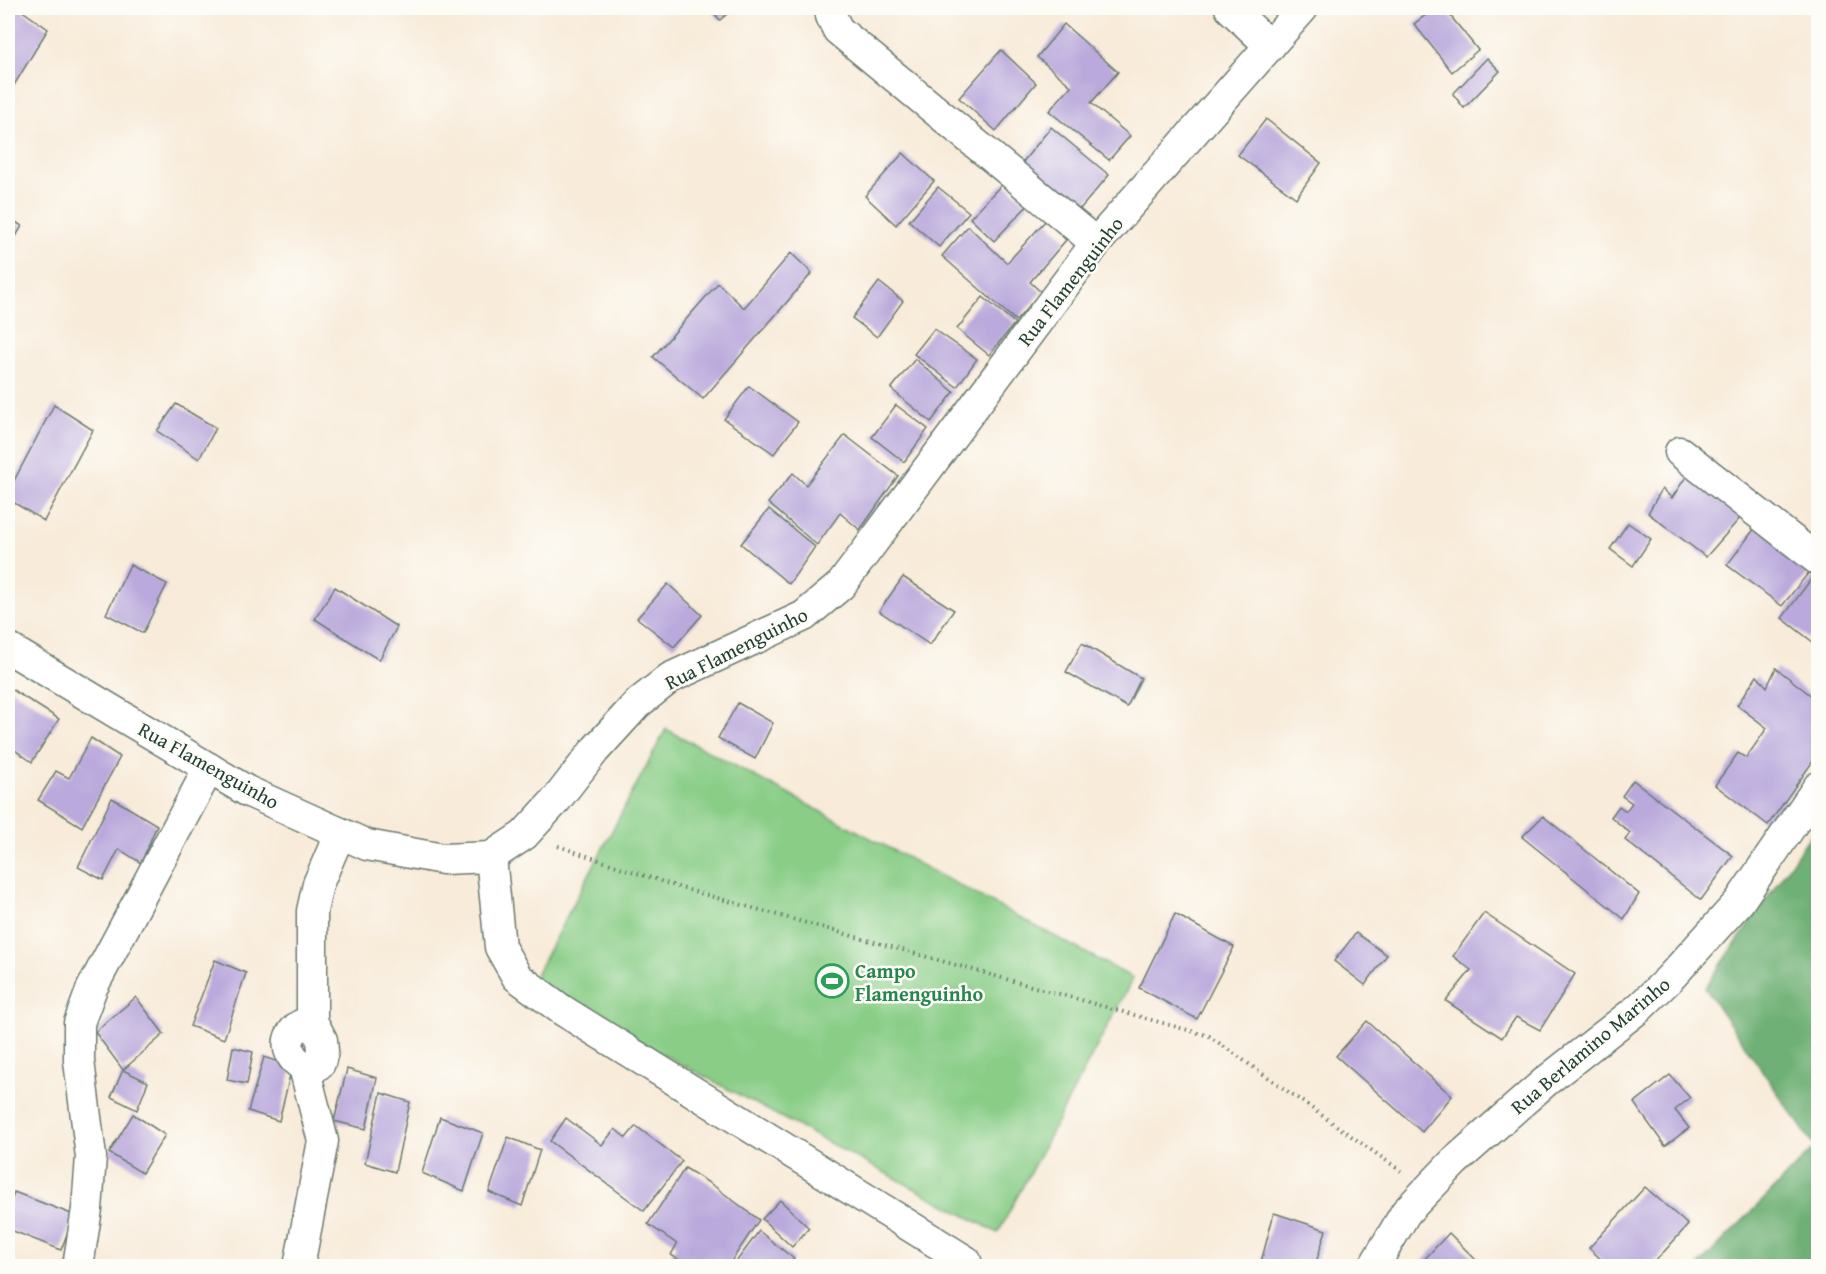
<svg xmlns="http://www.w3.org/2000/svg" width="1826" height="1274" font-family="'Gentium Book Plus',serif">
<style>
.green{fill:#89cd87;stroke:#54855e;stroke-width:1.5}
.forest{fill:#6eb074;stroke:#467654;stroke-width:1.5}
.building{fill:#b9a9dc}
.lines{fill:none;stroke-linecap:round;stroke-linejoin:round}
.minor-casing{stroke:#6b7a6e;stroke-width:33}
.path{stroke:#6b7a6e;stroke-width:4;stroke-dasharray:1.5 4.5;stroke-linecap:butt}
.minor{stroke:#fff;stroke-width:30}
.labels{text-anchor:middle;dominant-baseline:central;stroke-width:5;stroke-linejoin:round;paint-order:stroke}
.street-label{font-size:20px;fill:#1f3d34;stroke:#fdfcf7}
.leisure-label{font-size:20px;font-weight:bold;fill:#27864d;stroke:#fdfcf7;text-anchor:start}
</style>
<rect width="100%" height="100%" fill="#fdfcf7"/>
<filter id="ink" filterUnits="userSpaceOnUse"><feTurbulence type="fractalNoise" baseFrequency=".0167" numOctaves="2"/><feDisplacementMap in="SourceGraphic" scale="12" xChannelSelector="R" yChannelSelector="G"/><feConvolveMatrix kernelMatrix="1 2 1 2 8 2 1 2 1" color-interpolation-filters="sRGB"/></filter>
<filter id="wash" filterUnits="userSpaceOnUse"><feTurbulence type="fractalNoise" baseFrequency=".008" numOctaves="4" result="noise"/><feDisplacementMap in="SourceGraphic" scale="24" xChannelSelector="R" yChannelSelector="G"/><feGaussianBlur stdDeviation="1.35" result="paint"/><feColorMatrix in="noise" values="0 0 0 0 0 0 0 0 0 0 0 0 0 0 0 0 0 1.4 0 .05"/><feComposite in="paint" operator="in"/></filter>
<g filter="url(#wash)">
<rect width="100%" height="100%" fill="#f8ebd9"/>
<polygon class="green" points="666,729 1133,978 998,1233 531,984"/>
<polygon class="forest" points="1818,824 1818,1266 1698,1266 1815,1147 1705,988"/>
<g id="blocks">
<g class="building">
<polygon points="8,8 18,8 48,29 8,95"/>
<polygon points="709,8 734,8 720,20"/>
<polygon points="1435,8 1444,8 1478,50 1452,72 1414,24"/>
<polygon points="1064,24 1118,72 1091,103 1130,136 1109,160 1049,111 1071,86 1037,57"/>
<polygon points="1001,50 1036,83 996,131 959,98"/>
<polygon points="1487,58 1500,71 1464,108 1453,94"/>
<polygon points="1266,119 1321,163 1296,198 1238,155"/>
<polygon points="1051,127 1109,175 1080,209 1022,163"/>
<polygon points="903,153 934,181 896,225 865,196"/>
<polygon points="1004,182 1028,205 994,241 970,218"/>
<polygon points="938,187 969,212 939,247 909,221"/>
<polygon points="8,217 22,226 8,250"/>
<polygon points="1046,220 1066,240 1030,282 1041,292 1016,321 942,256 968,226 1007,263"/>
<polygon points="791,253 812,273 703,399 653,357 718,283 744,308"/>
<polygon points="879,282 903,301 877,337 852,318"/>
<polygon points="983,297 1015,323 989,355 957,329"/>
<polygon points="934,329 977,359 957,387 914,354"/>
<polygon points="915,359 954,392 931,422 891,389"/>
<polygon points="749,386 798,422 774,454 724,419"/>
<polygon points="176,404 216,428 199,459 157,431"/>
<polygon points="54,405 93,430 44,521 8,499 8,492"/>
<polygon points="896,405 928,429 904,462 872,437"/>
<polygon points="845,435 898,476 860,530 840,513 817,545 768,503 793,473 806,485"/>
<polygon points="1687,475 1740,518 1706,557 1648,513 1662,489 1672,498"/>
<polygon points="769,509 815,547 789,584 741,544"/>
<polygon points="1628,523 1651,539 1633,566 1610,549"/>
<polygon points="1758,524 1814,566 1782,606 1727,565"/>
<polygon points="130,565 167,584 143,633 106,614"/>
<polygon points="1818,570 1818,646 1782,618"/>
<polygon points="903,577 954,610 930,645 879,611"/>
<polygon points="668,584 702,615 674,647 637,618"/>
<polygon points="335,587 397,627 379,660 315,619"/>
<polygon points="1082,643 1141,678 1127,707 1066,672"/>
<polygon points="1776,668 1818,701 1818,754 1768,825 1715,785 1738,753 1746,758 1767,728 1737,705 1757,676 1767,687"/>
<polygon points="8,687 59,719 32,762 8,745"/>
<polygon points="738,703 773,723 755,759 718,738"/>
<polygon points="91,738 120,757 82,827 38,800 56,771 69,778"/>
<polygon points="1633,780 1733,856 1701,900 1625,840 1630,833 1611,817 1619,806 1626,811 1632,803 1622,796"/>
<polygon points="112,798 157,825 141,863 119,849 103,880 78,867"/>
<polygon points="1543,816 1639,894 1624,919 1522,837"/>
<polygon points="1484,913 1575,974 1540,1030 1516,1017 1502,1038 1446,1001 1471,970 1453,956"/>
<polygon points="1175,914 1234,947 1197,1019 1139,988"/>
<polygon points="1356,933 1387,955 1365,985 1334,961"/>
<polygon points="215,960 246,973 224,1039 190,1026"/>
<polygon points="136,997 164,1034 123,1070 95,1032"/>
<polygon points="1367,1021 1452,1096 1422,1132 1336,1056"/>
<polygon points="233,1047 253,1052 247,1084 227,1080"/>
<polygon points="264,1057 292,1067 279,1121 248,1111"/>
<polygon points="347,1069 377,1078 366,1129 334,1121"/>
<polygon points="123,1070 148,1082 137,1110 111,1097"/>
<polygon points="1670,1075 1690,1098 1675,1110 1689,1128 1665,1146 1634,1103"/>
<polygon points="381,1093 410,1102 395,1172 365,1163"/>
<polygon points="133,1114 165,1135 142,1173 109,1153"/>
<polygon points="440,1117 483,1133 464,1191 422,1173"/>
<polygon points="566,1118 602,1145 615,1129 626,1138 636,1126 682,1161 644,1211 550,1141"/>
<polygon points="508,1137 540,1150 522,1206 489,1192"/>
<polygon points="685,1168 714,1186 759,1220 728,1266 689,1266 671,1255 677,1244 648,1224"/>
<polygon points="1645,1187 1688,1225 1651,1266 1608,1266 1589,1248"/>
<polygon points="14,1192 74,1215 61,1250 8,1229 8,1212"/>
<polygon points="780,1200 809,1228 792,1247 762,1219"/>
<polygon points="1274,1213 1326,1230 1315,1266 1275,1266 1261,1262"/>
<polygon points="759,1231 794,1259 788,1266 733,1266"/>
<polygon points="1449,1233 1482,1266 1418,1266"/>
</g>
</g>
</g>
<g filter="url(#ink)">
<use href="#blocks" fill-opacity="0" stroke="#6b7a6e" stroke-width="1.5"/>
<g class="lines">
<g class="minor-casing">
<g id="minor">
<polyline points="833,8 831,16 838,30 1096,243"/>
<polyline points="1230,8 1270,46"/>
<polyline points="1680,452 1818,560"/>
<polyline points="8,648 247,791 367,845 443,859 491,857 524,835 557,799 595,750 637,704 670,678 804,616 841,585 1096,243 1303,8"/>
<polyline points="491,857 500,947 517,977 562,1010 966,1261"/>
<path d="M312 1021C279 1028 282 1063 313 1069L320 1063 323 1051 322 1040 312 1021V911L318 884 340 833"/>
<polyline points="78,1266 87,1209 91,1157 79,1061 79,1023 92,988 209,768"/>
<polyline points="299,1266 323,1141 304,1067"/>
<polyline points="1374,1266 1406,1212 1454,1162 1545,1082 1639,1008 1669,979 1739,902 1818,787"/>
</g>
</g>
<polyline class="path" points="558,846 678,887 1209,1036 1401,1171"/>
<use href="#minor" class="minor"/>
</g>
</g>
<defs>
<g id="stadium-ring" transform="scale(1.725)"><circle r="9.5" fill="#fdfcf7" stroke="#2e9e5b" stroke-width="1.5"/><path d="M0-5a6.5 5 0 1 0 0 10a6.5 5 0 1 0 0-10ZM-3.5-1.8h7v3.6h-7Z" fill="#2e9e5b"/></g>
</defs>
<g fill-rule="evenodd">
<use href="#stadium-ring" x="832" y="981"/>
</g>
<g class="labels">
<g class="street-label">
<text transform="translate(1070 281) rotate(-52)">Rua Flamenguinho</text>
<text transform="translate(736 648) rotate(-27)">Rua Flamenguinho</text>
<text transform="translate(209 765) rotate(29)">Rua Flamenguinho</text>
<text transform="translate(1590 1045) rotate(-40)">Rua Berlamino Marinho</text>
</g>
<g class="leisure-label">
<text x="855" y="970">Campo<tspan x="855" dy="23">Flamenguinho</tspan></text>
</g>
</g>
<rect width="1826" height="1274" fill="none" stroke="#fdfcf7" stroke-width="30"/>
</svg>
